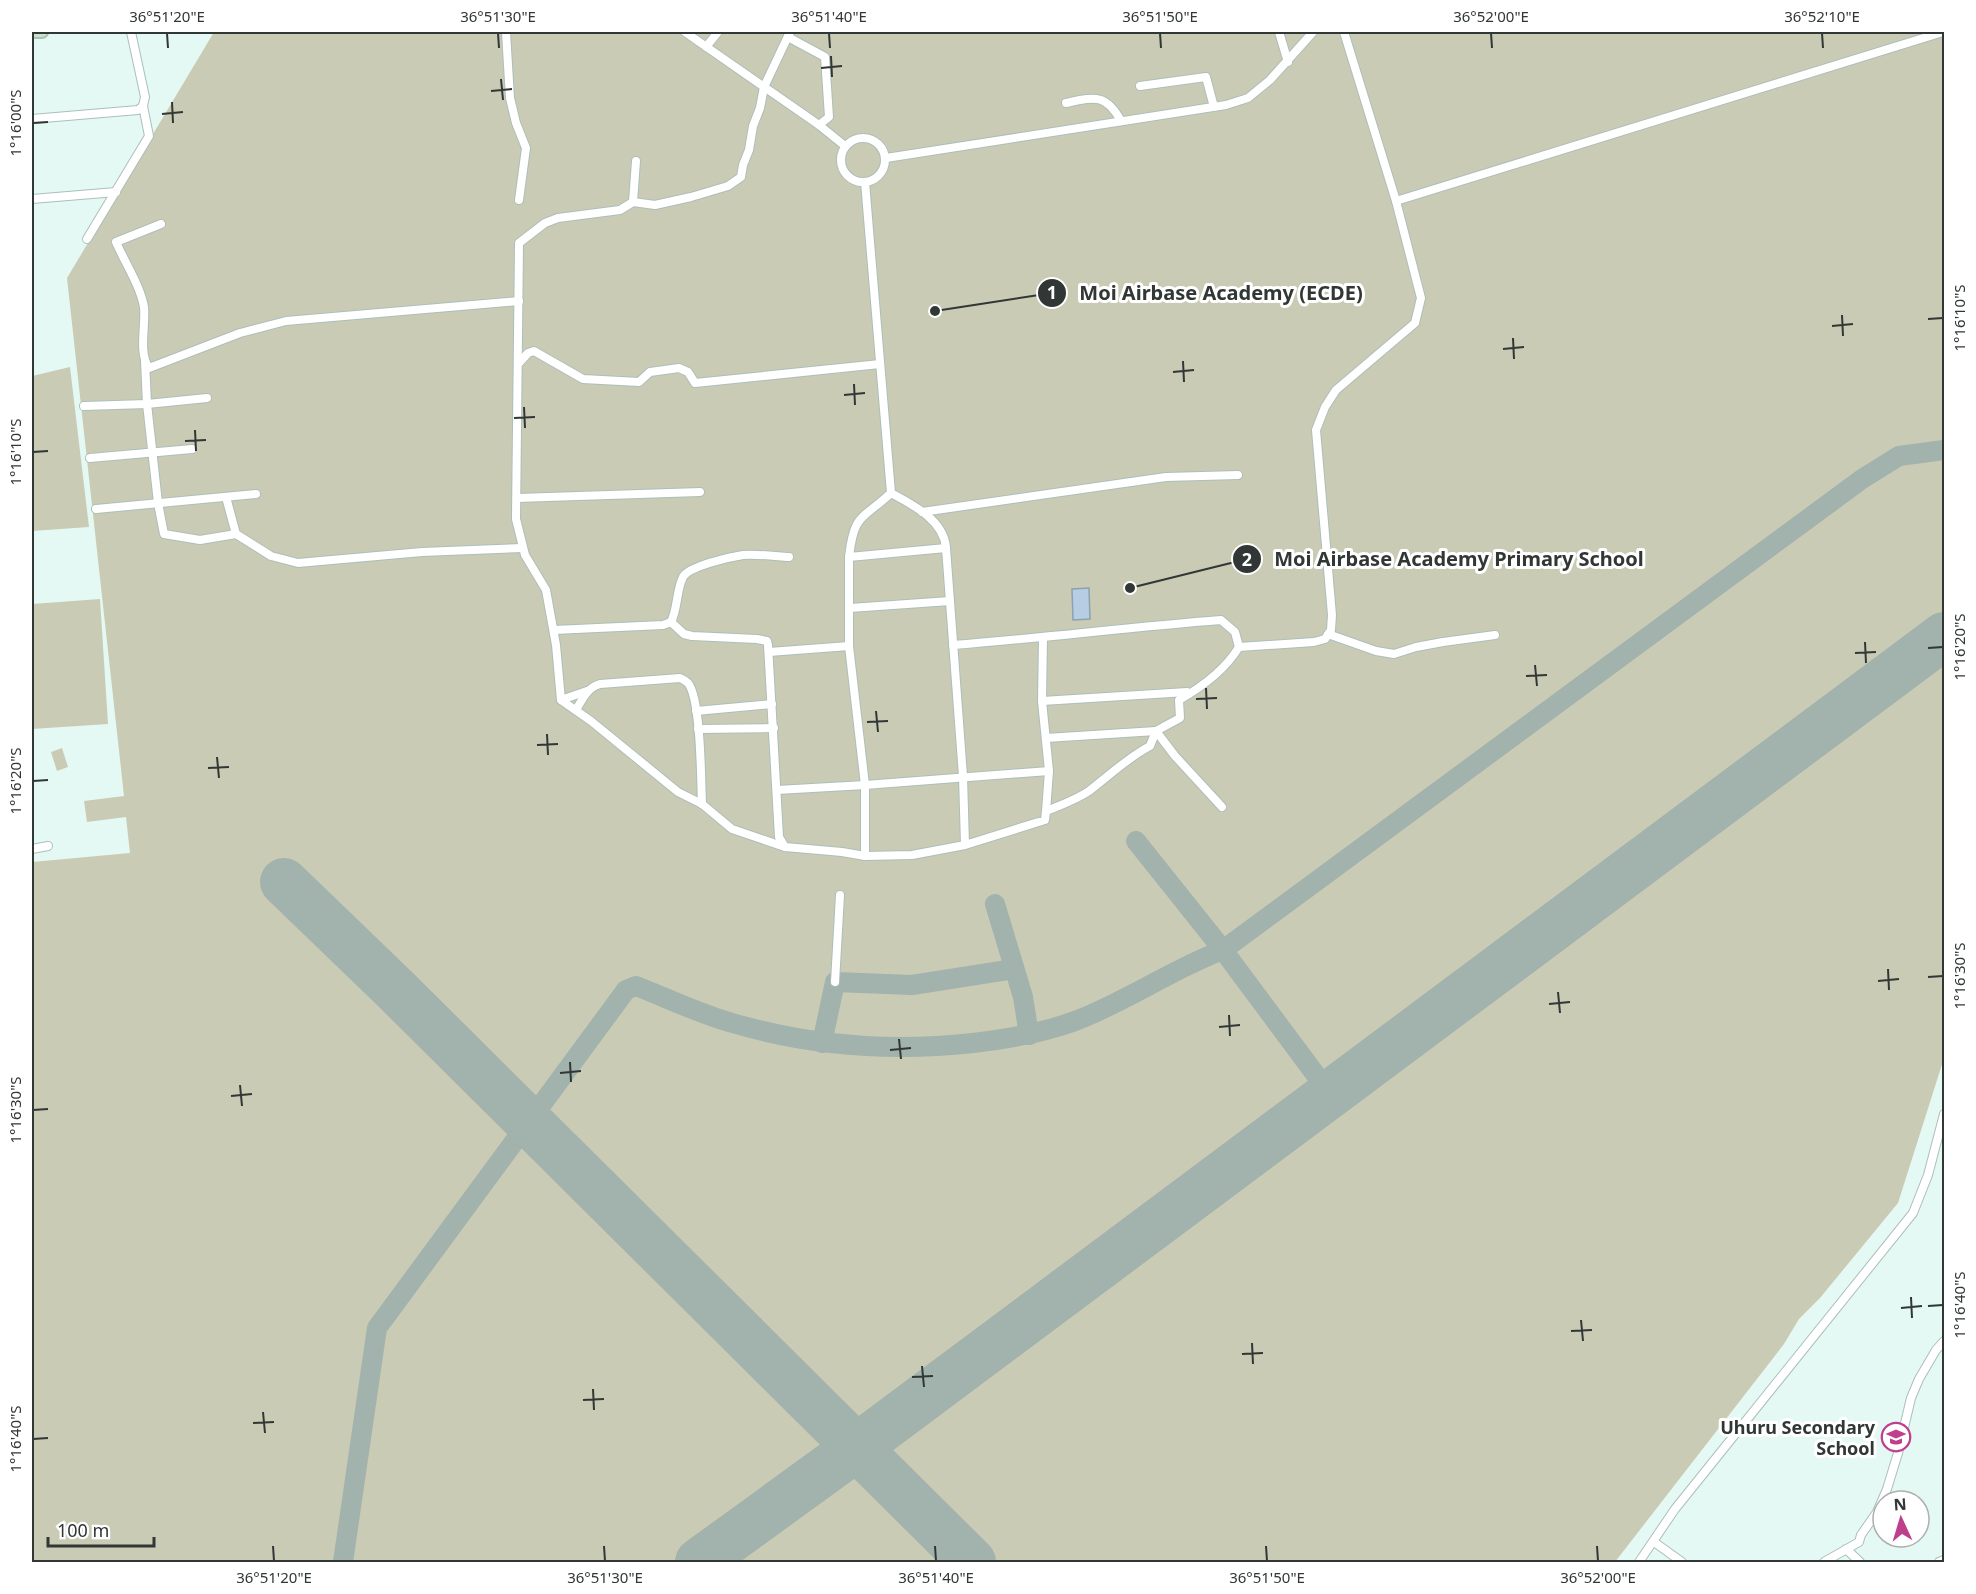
<svg xmlns="http://www.w3.org/2000/svg" width="1976" height="1594" font-family="'Noto Sans',sans-serif">
<style>
.green{fill:#cacbb5}
.water{fill:#b5cee4;stroke:#8da1b0;stroke-width:1.5}
.lines{fill:none;stroke-linecap:round;stroke-linejoin:round}
.taxiway{stroke:#a2b2ad;stroke-width:20}
.runway{stroke:#a2b2ad;stroke-width:48}
.street-casing{stroke:#acbfba;stroke-width:10}
.secondary-casing{stroke:#acbfba;stroke-width:14}
.street{stroke:#fff;stroke-width:8}
.secondary{stroke:#c9e2c9;stroke-width:10}
.ticks{fill:none;stroke:#303735;stroke-width:2}
.labels{text-anchor:middle;dominant-baseline:central;stroke-width:6;stroke-linejoin:round;paint-order:stroke}
.poi-label{font-size:18px;font-weight:bold;fill:#303735;stroke:#fff;text-anchor:end}
.leader{fill:none;stroke:#303735;stroke-width:2}
.callout-dot{fill:#303735;stroke:#fff;stroke-width:2}
.mark-label{font-size:18px;text-anchor:middle;font-weight:bold;fill:#fff}
.callout-label{font-size:20px;text-anchor:middle;font-weight:bold;fill:#303735;stroke:#fff;stroke-width:6;stroke-linejoin:round;paint-order:stroke}
.neatline{fill:none;stroke:#303735;stroke-width:2}
.ticks-label{font-size:15px;text-anchor:middle;fill:#303735}
</style>
<rect width="100%" height="100%" fill="#e4f9f3"/>
<g class="green">
<polygon points="214,32 1944,32 1944,1058 1898,1203 1820,1298 1799,1319 1784,1344 1615,1562 32,1562 32,862 130,853 126,817 87,822 84,801 124,796 67,278"/>
<polygon points="70,367 89,527 32,531 32,376"/>
<polygon points="100,599 108,724 32,729 32,604"/>
<polygon points="62,748 68,767 57,771 51,752"/>
</g>
<polygon class="water" points="1089,588 1090,619 1073,620 1072,589"/>
<g class="lines">
<g class="taxiway">
<polyline points="995,904 1023,997 1029,1035"/>
<polyline points="822,1043 835,982 912,985 1014,969"/>
<polyline points="1330,1094 1223,950 1862,479 1899,456 1944,450"/>
<path d="M343 1562 377 1328 626 990 636 986C667 998 698 1013 729 1022 809 1046 891 1052 973 1043 1008 1039 1042 1033 1075 1021 1126 1002 1172 969 1223 950L1136 841"/>
</g>
<g class="runway">
<polyline points="284,882 395,989 972,1562"/>
<polyline points="699,1562 856,1448 1944,636"/>
</g>
<g class="street-casing">
<g id="street">
<polyline points="506,32 510,98 516,123 526,148 519,200"/>
<polyline points="685,32 819,125 845,146"/>
<path d="M790 32 764 87 760 108 753 126 749 150 743 165 741 177 728 186 691 197 655 205 633 202 620 210 558 218 545 223 519 243 516 519 525 555 546 590 556 645 561 700 591 721 678 792 702 804 732 829 785 847 842 852 865 856 912 855 965 845 1045 820 1046 811C1061 805 1076 800 1089 791 1110 775 1127 758 1150 746L1156 731 1180 718 1179 700C1202 687 1225 670 1239 647L1314 642 1325 639 1331 630 1332 615 1316 430 1325 407 1336 390 1415 323 1421 298 1396 201 1344 32"/>
<polyline points="1279,32 1288,62"/>
<polyline points="788,37 825,57 829,117 819,125"/>
<polyline points="706,47 718,32"/>
<polyline points="1140,86 1206,77 1214,107"/>
<path d="M1066 103C1094 97 1106 93 1121 121"/>
<polyline points="32,119 138,110 143,106 145,97 131,32"/>
<circle cx="863" cy="160" r="22"/>
<polyline points="886,158 1226,105 1248,98 1270,80 1313,32"/>
<path d="M865 182 891 493C913 505 944 520 946 548L849 557C854 513 862 520 891 493"/>
<polyline points="32,199 116,192"/>
<polyline points="1396,201 1943,32"/>
<polyline points="633,202 636,161"/>
<path d="M161 224 116 242C125 263 140 285 144 307 146 325 138 353 149 368L240 333 286 321 519 301"/>
<polyline points="87,239 149,136 143,106"/>
<polyline points="145,361 147,404 158,503 164,534 200,540 236,534"/>
<polyline points="519,363 528,353 534,351 583,379 639,382 650,372 679,368 688,372 695,383 880,364"/>
<polyline points="84,406 147,404 207,398"/>
<polyline points="90,458 192,449"/>
<polyline points="226,497 236,534 271,556 298,563 422,552 523,548"/>
<polyline points="517,498 700,492"/>
<polyline points="96,509 256,494"/>
<polyline points="922,512 1166,477 1238,475"/>
<polyline points="946,548 963,776 965,845"/>
<polyline points="849,557 849,646 865,785 865,856"/>
<polyline points="850,608 950,601"/>
<polyline points="671,622 684,634 692,636 757,639 767,641 768,645 779,837 785,847"/>
<path d="M554 630 663 625 671 622C678 608 676 591 683 577 689 566 730 557 743 555 758 554 774 556 789 557"/>
<polyline points="1328,634 1376,651 1394,654 1416,647 1443,642 1495,635"/>
<polyline points="1043,638 1042,701 1049,771 1046,811"/>
<path d="M953 645C1042 638 1131 627 1221 620L1235 632 1239 647"/>
<polyline points="769,652 849,646"/>
<polyline points="561,700 587,691"/>
<polyline points="1042,701 1187,692"/>
<path d="M576 710C583 698 587 688 600 684L680 678C682 679 686 681 688 683 701 699 701 780 702 804"/>
<polyline points="696,711 772,704"/>
<polyline points="698,729 774,728"/>
<polyline points="1046,738 1156,731 1175,756 1222,807"/>
<polyline points="777,790 865,785 1049,771"/>
<polyline points="32,849 48,846"/>
<polyline points="835,982 840,895"/>
<polyline points="1654,1542 1682,1562"/>
<polyline points="1846,1549 1860,1562"/>
<polyline points="1639,1562 1675,1509 1913,1213 1928,1175 1944,1114"/>
<polyline points="1824,1562 1859,1542 1861,1535 1877,1512 1887,1489 1898,1453 1911,1398 1919,1379 1936,1350 1944,1341"/>
<polyline points="1939,1562 1944,1560"/>
</g>
</g>
<g class="secondary-casing">
<polyline id="secondary" points="32,32 42,32"/>
</g>
<use href="#street" class="street"/>
<use href="#secondary" class="secondary"/>
</g>
<path class="ticks" d="M167 33 168 48M498 33 499 48M829 33 830 48M1160 33 1161 48M1491 33 1492 48M1822 33 1823 48M831 56 832 77M821 68 842 66M501 79 503 100M491 91 512 89M172 102 173 123M162 114 183 112M33 123 48 122M1842 315 1843 336M1928 319 1943 318M1832 326 1853 324M1513 338 1514 359M1503 349 1524 347M1183 361 1184 382M1173 372 1194 370M854 384 855 405M844 395 865 393M524 407 525 428M514 418 535 417M195 430 196 451M185 441 206 440M33 452 48 451M1865 642 1866 663M1928 648 1943 647M1855 653 1876 652M1535 665 1537 686M1526 676 1547 675M1206 688 1207 709M1196 699 1217 698M876 711 878 732M867 722 888 721M547 734 548 755M537 745 558 744M217 757 219 778M208 768 229 767M33 781 48 780M1888 969 1889 990M1928 977 1943 976M1878 981 1899 979M1558 992 1560 1013M1549 1004 1570 1002M1229 1015 1230 1036M1219 1027 1240 1025M899 1039 901 1059M890 1050 911 1048M570 1062 571 1082M560 1073 581 1071M240 1085 242 1106M231 1096 252 1094M33 1110 48 1109M1911 1297 1912 1318M1928 1306 1943 1305M1901 1308 1922 1306M1581 1320 1583 1341M1571 1331 1592 1330M1252 1343 1253 1364M1242 1354 1263 1353M922 1366 924 1387M912 1377 933 1376M593 1389 594 1410M583 1400 604 1399M263 1412 265 1433M253 1423 274 1422M33 1439 48 1438M273 1546 274 1561M604 1546 605 1561M935 1546 936 1561M1266 1546 1267 1561M1597 1546 1598 1561"/>
<defs>
<g id="school-ring" transform="scale(1.5)"><circle r="9.5" fill="#fff" stroke="#be408d" stroke-width="1.5"/><path d="M0-5L7-2L0 1L-7-2ZM-4 1L0 2.5L4 1V4Q0 6-4 4Z" fill="#be408d"/></g>
</defs>
<g fill-rule="evenodd">
<use href="#school-ring" x="1896" y="1437"/>
</g>
<g class="labels">
<g class="poi-label">
<text x="1875" y="1427">Uhuru Secondary<tspan x="1875" dy="21">School</tspan></text>
</g>
</g>
<path class="leader" d="M935 311L1052 293M1130 588L1247 559"/>
<g class="callout-dot">
<circle cx="935" cy="311" r="6"/>
<circle cx="1130" cy="588" r="6"/>
<circle cx="1052" cy="293" r="15"/>
<circle cx="1247" cy="559" r="15"/>
</g>
<g class="mark-label">
<text x="1052" y="299">1</text>
<text x="1247" y="566">2</text>
</g>
<g class="callout-label">
<text x="1221" y="300">Moi Airbase Academy (ECDE)</text>
<text x="1459" y="566">Moi Airbase Academy Primary School</text>
</g>
<rect width="1976" height="1594" fill="none" stroke="#ffffff" stroke-width="66"/>
<g transform="translate(1901 1519) rotate(356)"><circle r="28" fill="#ffffff" stroke="#acafae" stroke-width="1.5"/>
<path d="M0-4.5L10 22L0 15L-10 22Z" fill="#be408d"/>
<text y="-9" font-size="16" font-weight="bold" text-anchor="middle" fill="#303735">N</text>
</g>
<path d="M48 1537v9h106v-9" fill="none" stroke="#303735" stroke-width="3"/>
<text x="57" y="1537" font-size="18" fill="#303735" stroke="#ffffff" stroke-width="4.5" paint-order="stroke">100 m</text>
<rect x="33" y="33" width="1910" height="1528" class="neatline"/>
<g class="ticks-label">
<text x="167" y="22">36°51'20"E</text>
<text x="498" y="22">36°51'30"E</text>
<text x="829" y="22">36°51'40"E</text>
<text x="1160" y="22">36°51'50"E</text>
<text x="1491" y="22">36°52'00"E</text>
<text x="1822" y="22">36°52'10"E</text>
<text transform="translate(16 123) rotate(-90)" y="5">1°16'00"S</text>
<text transform="translate(1960 318) rotate(-90)" y="5">1°16'10"S</text>
<text transform="translate(16 452) rotate(-90)" y="5">1°16'10"S</text>
<text transform="translate(1960 647) rotate(-90)" y="5">1°16'20"S</text>
<text transform="translate(16 781) rotate(-90)" y="5">1°16'20"S</text>
<text transform="translate(1960 976) rotate(-90)" y="5">1°16'30"S</text>
<text transform="translate(16 1110) rotate(-90)" y="5">1°16'30"S</text>
<text transform="translate(1960 1305) rotate(-90)" y="5">1°16'40"S</text>
<text transform="translate(16 1439) rotate(-90)" y="5">1°16'40"S</text>
<text x="274" y="1583">36°51'20"E</text>
<text x="605" y="1583">36°51'30"E</text>
<text x="936" y="1583">36°51'40"E</text>
<text x="1267" y="1583">36°51'50"E</text>
<text x="1598" y="1583">36°52'00"E</text>
</g>
</svg>
